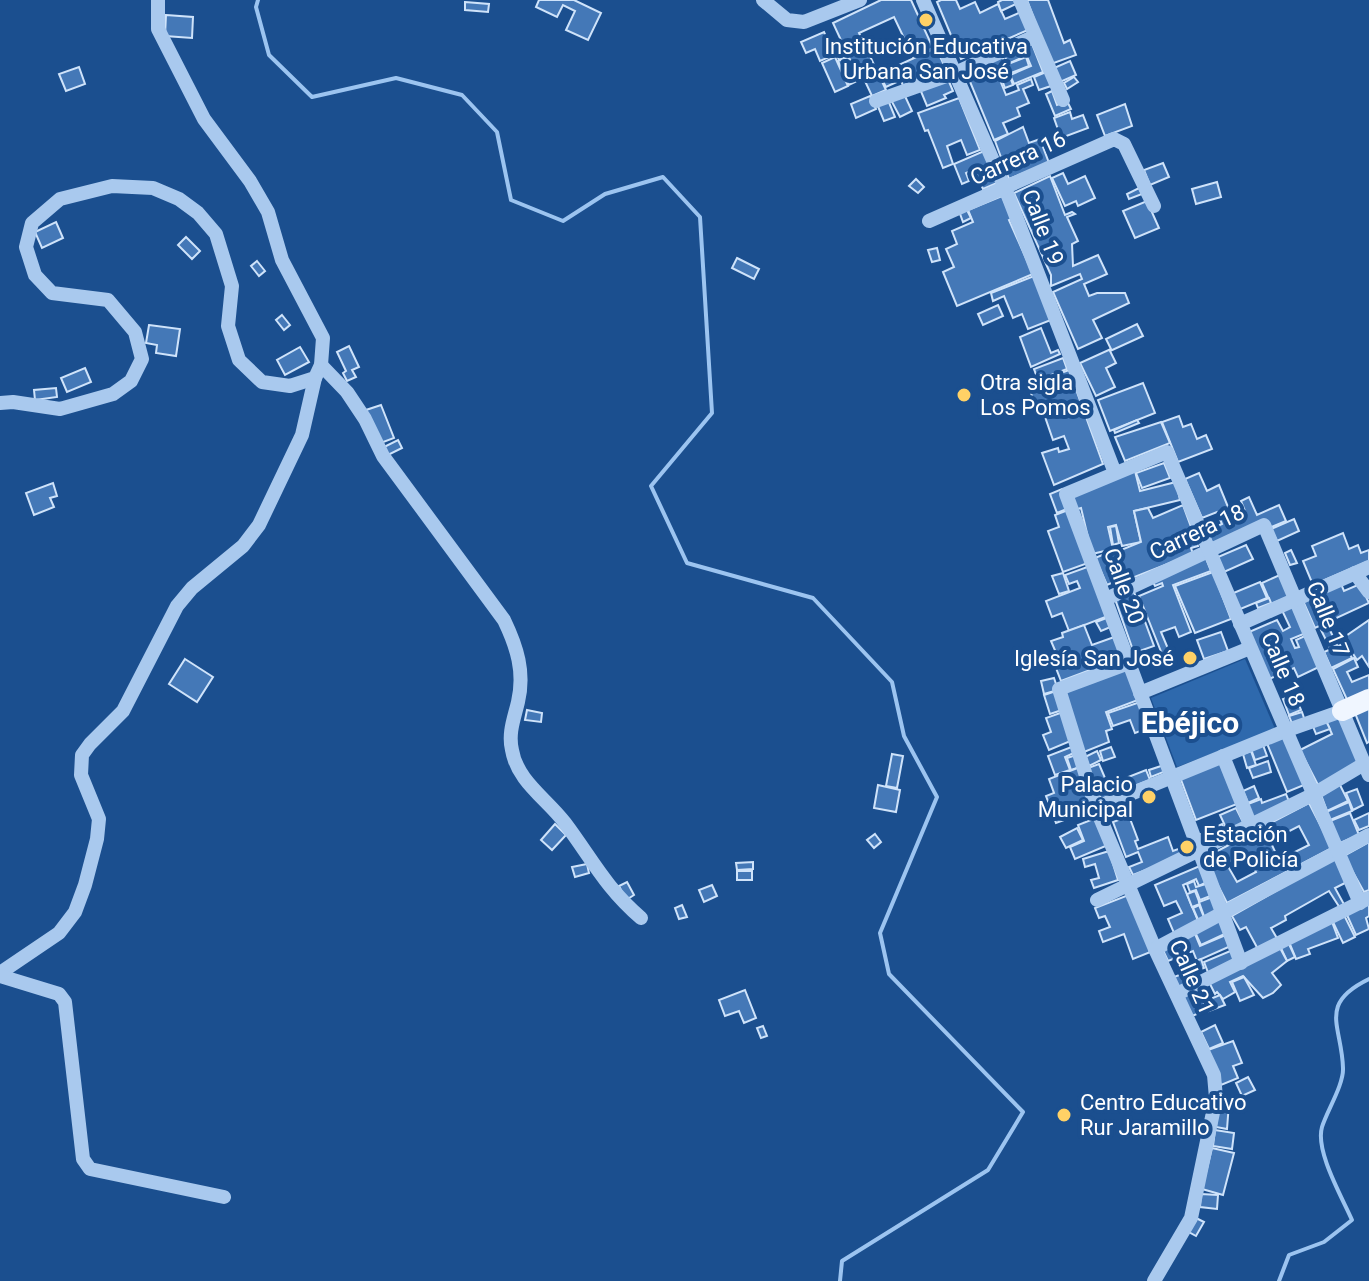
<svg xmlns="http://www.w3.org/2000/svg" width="1369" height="1281" font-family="Roboto,sans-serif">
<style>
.green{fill:#2e69ad}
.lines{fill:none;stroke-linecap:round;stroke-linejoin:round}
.stream{stroke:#9cc4f0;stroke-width:4}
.building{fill:#4478b7;stroke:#cfe3fa;stroke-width:2;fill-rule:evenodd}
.minor{stroke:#a9c9ee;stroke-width:14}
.major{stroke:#f0f6ff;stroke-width:20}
.poi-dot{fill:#ffd166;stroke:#1b4f8f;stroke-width:3}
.labels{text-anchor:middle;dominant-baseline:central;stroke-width:8;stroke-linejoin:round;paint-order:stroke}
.poi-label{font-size:22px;fill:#fff;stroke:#1b4f8f;text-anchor:start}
.street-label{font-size:22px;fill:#fff;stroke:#1b4f8f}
.district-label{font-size:30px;font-weight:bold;fill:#fff;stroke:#1b4f8f}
</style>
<rect width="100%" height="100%" fill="#1b4f8f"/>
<polygon class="green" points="1245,659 1275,729 1177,767 1151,698"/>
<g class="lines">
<g class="stream">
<polyline points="258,0 256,7 269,55 312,97 396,78 462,95 497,132 511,200 563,221 605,194 663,177 700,217 712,413 651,486 687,563 813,598 892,682 904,736 937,797 880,933 889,974 1023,1112 988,1170 842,1261 840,1281"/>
<path d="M1279 1281 1289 1255 1324 1242 1352 1220C1342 1197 1315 1151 1322 1127 1327 1111 1344 1084 1343 1068 1342 1026 1317 1004 1369 979"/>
</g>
</g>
<g class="building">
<polygon points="539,0 574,0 601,13 588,40 566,30 575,11 563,5 557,17 536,7"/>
<polygon points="881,0 911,0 933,48 913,57 894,17 859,33 877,71 859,79 833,23"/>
<polygon points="941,0 956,0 960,9 975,2 980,13 998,4 1005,19 1021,12 1028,30 961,59 937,2"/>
<polygon points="1002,0 1015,0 1016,4 1001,11 998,2"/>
<polygon points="1027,0 1048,0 1064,43 1070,40 1076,55 1051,64"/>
<polygon points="465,2 489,4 488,12 465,10"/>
<polygon points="166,15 193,17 192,38 165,36"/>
<polygon points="824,32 834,55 820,61 815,49 806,53 801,42"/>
<polygon points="1032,44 1043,72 1014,84 1010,75 1031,66 1025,52 1022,54 1023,57 1008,64 1004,55"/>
<polygon points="842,45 848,56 839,60 834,49"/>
<polygon points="936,48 945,67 903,86 901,80 886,87 879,74"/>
<polygon points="1002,56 1011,76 1000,80 1006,95 1019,90 1017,85 1031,79 1033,85 1023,89 1029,103 1017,108 1020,116 1003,123 1008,134 994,140 966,72"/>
<polygon points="835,57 848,86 835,92 822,63"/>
<polygon points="848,57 859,80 849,85 838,61"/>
<polygon points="1026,57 1029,66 1011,73 1008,64"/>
<polygon points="1070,61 1076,75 1060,82 1054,68"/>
<polygon points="79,67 85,84 66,91 59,74"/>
<polygon points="1046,72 1051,86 1039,90 1034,77"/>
<polygon points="878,73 886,90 872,96 864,79"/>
<polygon points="947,77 953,91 944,95 946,98 927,106 920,89"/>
<polygon points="1010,77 1013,85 1005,88 1002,80"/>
<polygon points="1074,77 1078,82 1067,89 1064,83"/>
<polygon points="1052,91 1057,105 1067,101 1071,109 1055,116 1046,94"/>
<polygon points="904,94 912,111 900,117 891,100"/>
<polygon points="870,96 876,109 856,118 851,104"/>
<polygon points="959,98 980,150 967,155 961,140 947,146 953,164 943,168 928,130 925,131 918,113"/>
<polygon points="888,100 895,117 884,121 877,104"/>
<polygon points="1125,104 1132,126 1105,136 1097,115"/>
<polygon points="1070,112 1072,119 1083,115 1088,128 1061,138 1054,118"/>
<polygon points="1023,127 1029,143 1040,139 1049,163 1009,179 995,141"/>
<polygon points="984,151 997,183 983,189 974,169 966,173 969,181 962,184 954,164"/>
<polygon points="1163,163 1169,177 1150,185 1144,170"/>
<polygon points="1063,173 1068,184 1085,176 1095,198 1078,206 1076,201 1065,206 1052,178"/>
<polygon points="1050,176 1065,215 1072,212 1075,214 1067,217 1078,241 1072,244 1073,266 1098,255 1107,274 1084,284 1089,296 1097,293 1125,293 1129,303 1093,320 1102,338 1078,349 1053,292 1082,279 1080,274 1051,286 1051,275 1014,193"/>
<polygon points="916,179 924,187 918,193 909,186"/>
<polygon points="1217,182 1221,197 1196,204 1192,189"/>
<polygon points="1139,188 1142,194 1129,199 1127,194"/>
<polygon points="1002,196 1012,219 1009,220 1033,274 957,306 943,272 954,267 946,249 957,244 952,231 973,222 968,210"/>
<polygon points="1147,201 1159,228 1135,238 1123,211"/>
<polygon points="966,208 971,218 963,222 959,211"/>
<polygon points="56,222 63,238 42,248 35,232"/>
<polygon points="186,237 200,251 192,259 178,245"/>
<polygon points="937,248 940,260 932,262 928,250"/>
<polygon points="737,258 759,269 754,279 732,268"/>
<polygon points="257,261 265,271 259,276 251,266"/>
<polygon points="1034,276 1051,320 1028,329 1022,314 1013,318 1004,296 993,301 991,293"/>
<polygon points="998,305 1003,316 983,325 978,314"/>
<polygon points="282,315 290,325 284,330 276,320"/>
<polygon points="1137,324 1143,336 1110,351 1116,363 1106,368 1115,387 1096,396 1080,363 1111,349 1106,339"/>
<polygon points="149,325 180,329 176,356 156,353 157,345 146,343"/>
<polygon points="1041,328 1051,353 1058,350 1060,354 1031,367 1020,337"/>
<polygon points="349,346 359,367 352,370 356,377 347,381 343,373 346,371 337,352"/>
<polygon points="300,347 309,362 285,375 277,360"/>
<polygon points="1063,358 1067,369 1038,380 1034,369"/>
<polygon points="85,368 91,382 67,392 61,378"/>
<polygon points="1069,370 1103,464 1054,485 1042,453 1058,448 1059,452 1069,449 1064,436 1053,440 1044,414 1039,415 1028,385"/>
<polygon points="1143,383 1155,413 1110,431 1098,400"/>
<polygon points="56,388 57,397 35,400 34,390"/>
<polygon points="381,405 394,438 378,444 366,410"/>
<polygon points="1179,416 1183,427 1191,424 1197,439 1206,435 1212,449 1178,462 1162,422"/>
<polygon points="1137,420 1139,423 1115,433 1114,430"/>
<polygon points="1161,422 1170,443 1125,461 1115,437"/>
<polygon points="398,440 402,448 388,455 384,447"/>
<polygon points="1164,463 1170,478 1142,488 1136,473"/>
<polygon points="1135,471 1140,491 1176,482 1180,500 1134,511 1141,542 1122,546 1116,525 1108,527 1113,549 1092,554 1081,508 1074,510 1069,497"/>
<polygon points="1199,473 1207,491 1219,485 1228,507 1235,504 1240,513 1245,511 1241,501 1249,497 1257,515 1279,505 1286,521 1269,528 1212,543 1207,531 1222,524 1217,512 1202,518 1185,479"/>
<polygon points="53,483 57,496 50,498 54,507 34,515 26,493"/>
<polygon points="1062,489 1069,508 1057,513 1050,494"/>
<polygon points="1183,505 1198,546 1191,548 1193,554 1127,580 1116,552 1141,542 1134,511 1148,508 1153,518"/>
<polygon points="1068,510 1088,563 1063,572 1048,531 1059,527 1055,515"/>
<polygon points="1294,519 1299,531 1277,541 1271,529"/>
<polygon points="1116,526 1119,543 1113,545 1110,527"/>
<polygon points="1343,533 1349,549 1358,545 1361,553 1369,550 1369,561 1313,585 1303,561 1316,556 1312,546"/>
<polygon points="1246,545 1253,559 1224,572 1218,557"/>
<polygon points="1114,550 1125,577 1107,585 1095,558"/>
<polygon points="1291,550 1297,563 1290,565 1285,553"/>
<polygon points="1205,556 1211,571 1173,585 1191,632 1179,637 1175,627 1161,632 1169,651 1162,654 1139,596 1163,586 1162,583 1155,586 1152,580"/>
<polygon points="1090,566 1108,616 1069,631 1062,613 1052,617 1046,601 1080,588 1077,581 1069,584 1065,575"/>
<polygon points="1213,572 1231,619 1195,633 1175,586"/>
<polygon points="1063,573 1069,591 1059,594 1052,576"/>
<polygon points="1282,574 1291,596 1271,604 1262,583"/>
<polygon points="1260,582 1267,598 1238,610 1231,594"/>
<polygon points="1341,584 1344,591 1360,584 1369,603 1315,628 1303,601"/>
<polygon points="1134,592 1154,646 1134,653 1115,599"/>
<polygon points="1269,598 1271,603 1258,608 1256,603"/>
<polygon points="1292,601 1306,633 1291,639 1295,648 1299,647 1296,640 1307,635 1321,666 1298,677 1294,668 1269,679 1249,632 1277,620 1283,631 1290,627 1280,606"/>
<polygon points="1109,617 1113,626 1101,631 1096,622"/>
<polygon points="1369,620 1369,667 1362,656 1357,660 1343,638"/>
<polygon points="1084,625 1092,645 1117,636 1125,657 1061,681 1056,668 1070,663 1066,652 1057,655 1051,641 1063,637 1062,633"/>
<polygon points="1328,626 1337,645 1330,648 1321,630"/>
<polygon points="1221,632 1228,651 1204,659 1197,640"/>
<polygon points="1345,643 1352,658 1331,668 1324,652"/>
<polygon points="1065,653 1069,661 1058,666 1054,658"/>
<polygon points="1354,658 1358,667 1347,672 1352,682 1369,675 1369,694 1349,704 1333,669"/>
<polygon points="185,659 213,677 197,702 169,684"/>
<polygon points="1125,666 1138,700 1106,712 1112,729 1106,731 1109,742 1084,752 1064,690"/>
<polygon points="1054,678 1058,690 1044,694 1041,681"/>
<polygon points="1056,691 1062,710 1050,714 1044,695"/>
<polygon points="1295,695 1301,710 1289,715 1283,699"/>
<polygon points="1140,702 1149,728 1135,733 1130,720 1113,726 1108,713"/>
<polygon points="1369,708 1369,742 1367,743 1355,713"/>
<polygon points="527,710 542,713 541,722 525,720"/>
<polygon points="1063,712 1073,740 1049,750 1043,735 1051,732 1046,718"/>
<polygon points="1302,712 1305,721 1293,726 1289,716"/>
<polygon points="1338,715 1362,764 1318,785 1300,750 1332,734 1326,721"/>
<polygon points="1325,719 1330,729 1316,734 1312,724"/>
<polygon points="1283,733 1304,785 1287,792 1266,741"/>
<polygon points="1263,745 1267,756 1255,760 1251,749"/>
<polygon points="1074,746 1076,752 1065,757 1070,770 1055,775 1048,756"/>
<polygon points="1111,747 1115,757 1103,761 1100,751"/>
<polygon points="1097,751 1101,760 1089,766 1085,757"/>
<polygon points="1251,751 1256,765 1247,768 1243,754"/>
<polygon points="892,754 903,756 897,788 886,786"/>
<polygon points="1076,755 1080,767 1071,770 1067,758"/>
<polygon points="1268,761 1271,772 1253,778 1249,768"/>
<polygon points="1221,762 1237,804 1196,820 1180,777"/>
<polygon points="1099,764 1108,785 1146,770 1150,780 1101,799 1088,768"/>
<polygon points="1164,765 1166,771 1151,777 1149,770"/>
<polygon points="1080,767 1098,815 1084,820 1079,807 1064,813 1067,819 1056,823 1046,796 1054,793 1049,779"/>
<polygon points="1338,781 1348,801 1327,811 1320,792"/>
<polygon points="878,785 900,790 896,812 874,808"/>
<polygon points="1254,786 1259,798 1248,803 1243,791"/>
<polygon points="1357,789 1363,805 1353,810 1346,793"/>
<polygon points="1286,794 1290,804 1253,818 1248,804 1261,799 1262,803"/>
<polygon points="1349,802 1352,811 1330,820 1326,812"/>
<path d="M1309 803 1332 848 1227 903 1204 858ZM1299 826 1309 845 1279 860 1270 841ZM1246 853 1256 872 1237 882 1226 863Z"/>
<polygon points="1236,808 1244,824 1228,832 1220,815"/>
<polygon points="1078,809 1080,814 1068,819 1066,813"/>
<polygon points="1350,813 1359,835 1340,843 1330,821"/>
<polygon points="1369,813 1369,826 1359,830 1354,820"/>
<polygon points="1129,816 1138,840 1135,841 1138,849 1168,837 1173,851 1189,845 1192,852 1133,875 1129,867 1142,862 1138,852 1126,857 1113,822"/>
<polygon points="1096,818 1108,845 1075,859 1070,847 1084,841 1078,825"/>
<polygon points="555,824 566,835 552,850 541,840"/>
<polygon points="1222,824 1227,835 1205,844 1201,834"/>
<polygon points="1077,828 1083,840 1066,848 1060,837"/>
<polygon points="875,834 881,842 874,848 867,840"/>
<polygon points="1369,842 1369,890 1364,892 1344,856"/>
<polygon points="1109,851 1118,880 1094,888 1091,880 1099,878 1095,864 1085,867 1083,859"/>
<polygon points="1336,857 1349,881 1335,888 1346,908 1340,908 1329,891 1285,916 1286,920 1271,928 1278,940 1259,951 1246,927 1240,930 1232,916"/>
<polygon points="753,862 753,869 737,870 736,863"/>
<polygon points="587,864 589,873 575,877 572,867"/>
<polygon points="1202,865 1209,881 1199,886 1196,879 1183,885 1199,923 1174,933 1168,919 1182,913 1176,901 1164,906 1155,885"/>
<rect x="737" y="871" width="15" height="9"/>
<polygon points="1194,881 1196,887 1209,883 1213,895 1200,900 1196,890 1190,892 1187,884"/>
<polygon points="627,882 634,895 626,900 619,886"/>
<polygon points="712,885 717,896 704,902 699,890"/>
<polygon points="1195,891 1200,904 1192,907 1187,894"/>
<polygon points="1131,894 1153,951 1133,959 1124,934 1103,942 1099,931 1110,927 1105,916 1099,918 1095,908"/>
<polygon points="1215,896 1222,913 1205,919 1199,902"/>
<polygon points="1369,900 1369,916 1366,918 1369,929 1356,935 1347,915"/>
<polygon points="682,905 687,917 679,919 675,908"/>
<polygon points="1199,905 1205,920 1199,922 1193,908"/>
<polygon points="1343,913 1355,937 1343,943 1332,920"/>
<polygon points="1222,918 1229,932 1201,945 1194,930"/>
<polygon points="1332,922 1338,938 1308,949 1310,954 1296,959 1289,942"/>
<polygon points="1193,929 1200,946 1228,934 1233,945 1197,961 1193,951 1168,961 1161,946"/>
<polygon points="1288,942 1295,957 1287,961 1280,946"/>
<polygon points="1279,946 1287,961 1272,973 1281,985 1273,993 1263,998 1243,976 1230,982 1235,992 1223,999 1217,992 1215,994 1209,982"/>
<polygon points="1235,949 1241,962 1209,975 1204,962"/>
<polygon points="1201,959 1204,968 1194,972 1190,963"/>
<polygon points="1187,972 1191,982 1178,987 1174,977"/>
<polygon points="1244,977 1254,995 1240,1001 1232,982"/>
<polygon points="1196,986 1207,1010 1192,1016 1181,992"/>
<polygon points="745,990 756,1018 744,1023 739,1011 725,1016 719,1000"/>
<polygon points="1220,995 1225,1005 1209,1011 1205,1001"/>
<polygon points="1215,1025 1223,1043 1209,1049 1201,1032"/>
<polygon points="763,1026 767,1036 761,1038 757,1028"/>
<polygon points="1233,1041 1242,1063 1233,1066 1238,1078 1221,1085 1208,1050"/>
<polygon points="1248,1077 1255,1090 1242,1096 1236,1083"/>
<polygon points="1218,1102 1229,1103 1227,1129 1216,1127"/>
<polygon points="1215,1130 1234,1133 1232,1149 1213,1146"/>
<polygon points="1212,1148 1234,1153 1223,1195 1202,1189"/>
<polygon points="1201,1194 1218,1195 1217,1209 1200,1207"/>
<polygon points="1194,1217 1204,1222 1196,1236 1187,1231"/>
</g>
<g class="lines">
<g class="minor">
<polyline points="763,0 787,20 804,22 860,0"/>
<polyline points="923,0 1005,188 1115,473"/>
<polyline points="1020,0 1063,100"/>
<polyline points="876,101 955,73 1035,36"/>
<polyline points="929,221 1114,139 1124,144 1154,206"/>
<path d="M321 365 347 392 365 419 383 456 504 620C517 647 525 672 518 702 514 719 508 733 512 750 517 781 547 799 565 823 592 859 605 887 641 918"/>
<polyline points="0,403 13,402 60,409 113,394 131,381 142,359 135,332 108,300 52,293 35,275 26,247 32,223 60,199 112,186 153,188 179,199 198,213 216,234 232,286 228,326 239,360 262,382 290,386 315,378 321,365 323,338 282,260 268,212 250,181 204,119 158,29 158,0"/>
<polyline points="1355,573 1369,592"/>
<polyline points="1106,599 1264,525 1369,775"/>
<polyline points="1240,624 1369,567"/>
<polyline points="1129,663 1059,689 1096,808 1155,949 1214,1075 1216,1098 1191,1218 1154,1281"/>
<polyline points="1140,693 1250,648"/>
<polyline points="1223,756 1251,826"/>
<polyline points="1096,808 1285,731 1342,711"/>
<polyline points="1097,900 1312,795 1364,764"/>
<polyline points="1155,949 1369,835"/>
<polyline points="1241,963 1066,494 1167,452 1360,903"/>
<polyline points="0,973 59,933 75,912 85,885 97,839 99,819 81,775 82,755 90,744 123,711 177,606 192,588 243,546 259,525 302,435 315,378"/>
<polyline points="0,976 59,994 65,1002 83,1159 90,1169 224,1197"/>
<polyline points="1177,994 1369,898"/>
</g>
<polyline class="major" points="1342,711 1369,699"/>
</g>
<g class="poi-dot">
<circle cx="926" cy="20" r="8"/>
<circle cx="964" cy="395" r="8"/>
<circle cx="1190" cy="658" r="8"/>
<circle cx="1149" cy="797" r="8"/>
<circle cx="1187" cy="847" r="8"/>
<circle cx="1064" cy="1115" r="8"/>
</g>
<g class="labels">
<g class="poi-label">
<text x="926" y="46" text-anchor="middle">Institución Educativa<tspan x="926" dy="25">Urbana San José</tspan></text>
<text x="980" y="382">Otra sigla<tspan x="980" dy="25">Los Pomos</tspan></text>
<text x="1174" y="658" text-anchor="end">Iglesía San José</text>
<text x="1133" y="784" text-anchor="end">Palacio<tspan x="1133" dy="25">Municipal</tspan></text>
<text x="1203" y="834">Estación<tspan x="1203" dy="25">de Policía</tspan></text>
<text x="1080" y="1102">Centro Educativo<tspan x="1080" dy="25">Rur Jaramillo</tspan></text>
</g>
<g class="street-label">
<text transform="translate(1018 158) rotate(-24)">Carrera 16</text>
<text transform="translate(1043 227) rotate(69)">Calle 19</text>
<text transform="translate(1197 532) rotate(-25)">Carrera 18</text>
<text transform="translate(1124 586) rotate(70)">Calle 20</text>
<text transform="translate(1328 619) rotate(68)">Calle 17</text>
<text transform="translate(1283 669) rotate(67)">Calle 18</text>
<text transform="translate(1192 977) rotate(66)">Calle 21</text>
</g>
<g class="district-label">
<text x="1190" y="722">Ebéjico</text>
</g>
</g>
</svg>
